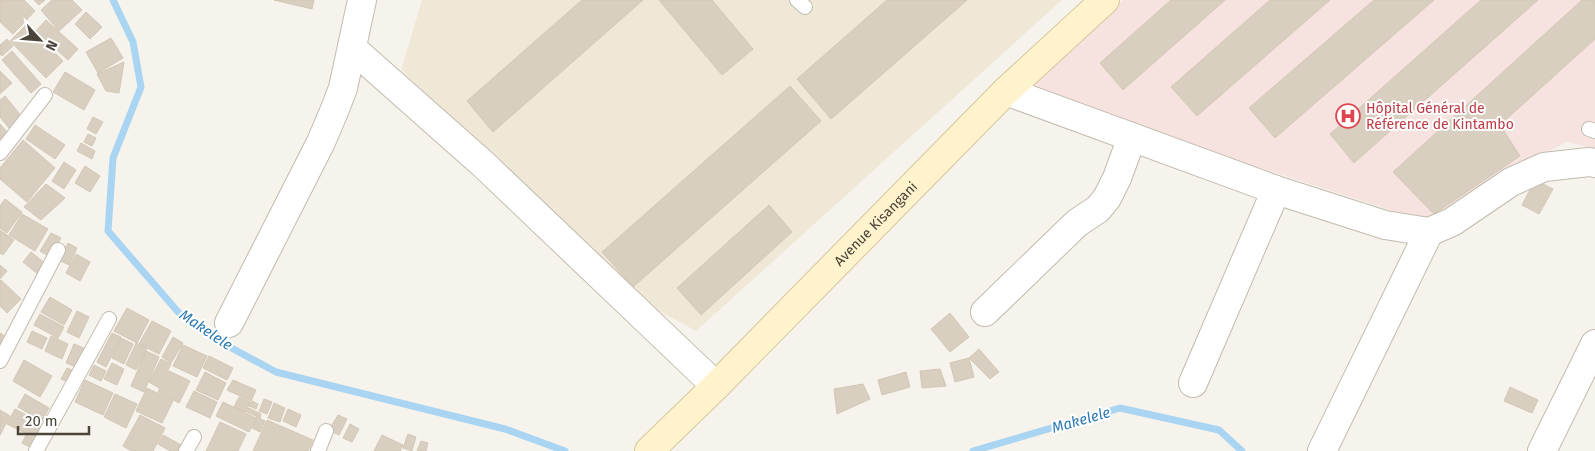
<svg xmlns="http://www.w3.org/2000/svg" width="1595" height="451" font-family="'Fira Sans',sans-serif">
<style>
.education{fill:#efe8d6}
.medical{fill:#f6e3e0}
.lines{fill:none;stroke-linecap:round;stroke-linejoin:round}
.stream{stroke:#a9d4f2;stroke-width:7}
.building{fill:#d8cfc1;stroke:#d3c7b4}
.lane-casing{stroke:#c2bbae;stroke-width:16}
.street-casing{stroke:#c2bbae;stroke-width:30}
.secondary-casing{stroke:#d6c79b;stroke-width:30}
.lane{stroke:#fff;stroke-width:14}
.street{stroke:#fff;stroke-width:28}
.secondary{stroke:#fff3cd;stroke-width:28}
.labels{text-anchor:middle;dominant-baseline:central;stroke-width:4;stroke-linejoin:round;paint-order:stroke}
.health-label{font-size:14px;fill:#be3a42;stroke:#fff;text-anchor:start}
.street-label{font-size:14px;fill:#4b4439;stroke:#fff}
.water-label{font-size:15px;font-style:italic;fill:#2e7ab2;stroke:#fff}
</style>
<rect width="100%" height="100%" fill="#f6f3ec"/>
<polygon class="education" points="422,0 1062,0 696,331 656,309 563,224 401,70"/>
<polygon class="medical" points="1123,0 1595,0 1595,149 1567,142 1532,160 1439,226 1021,90"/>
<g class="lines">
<g class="stream">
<polyline points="113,0 133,42 141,87 113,158 108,231 179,313 215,339 276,372 505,429 565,451"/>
<polyline points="973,451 1120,408 1219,430 1242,451"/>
</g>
</g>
<g class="building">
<polygon points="0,0 24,0 35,11 13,34 0,22"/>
<polygon points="34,0 45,0 39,5"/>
<polygon points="52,0 72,0 82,10 59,31 41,10"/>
<polygon points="274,0 314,0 312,9"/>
<polygon points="582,0 643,0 493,132 467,101"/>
<polygon points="659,0 712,0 753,49 722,75"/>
<polygon points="887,0 967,0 831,119 797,79"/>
<polygon points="1171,0 1225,0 1123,90 1100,63"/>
<polygon points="1270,0 1330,0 1197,116 1171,87"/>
<polygon points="1374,0 1434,0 1275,138 1249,108"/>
<polygon points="1481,0 1538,0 1354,163 1330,134"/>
<polygon points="1582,0 1595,0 1595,39 1500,125 1520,156 1434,214 1393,172"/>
<polygon points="86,12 102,27 90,39 75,24"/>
<polygon points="46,20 78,49 68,60 36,31"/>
<polygon points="27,24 63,61 46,78 10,41"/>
<polygon points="111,38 123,58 98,73 86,52"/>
<polygon points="7,39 13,46 2,56 0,54 0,45"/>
<polygon points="12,51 41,84 31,93 2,60"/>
<polygon points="124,62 119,93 106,91 97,74"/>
<polygon points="0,71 12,83 0,94"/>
<polygon points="65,72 95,90 84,110 53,92"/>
<polygon points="790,86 821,121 633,287 602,252"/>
<polygon points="5,96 22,117 9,128 0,117 0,100"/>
<polygon points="93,117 103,122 96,134 87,129"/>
<polygon points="0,124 7,132 0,139"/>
<polygon points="35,125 65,145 55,159 26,139"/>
<polygon points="88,134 96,138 92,146 84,142"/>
<polygon points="23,140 55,168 27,202 0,179 0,168"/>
<polygon points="81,143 95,151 92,159 77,151"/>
<polygon points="64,162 76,170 64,189 52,181"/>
<polygon points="85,166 100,176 90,192 75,183"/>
<polygon points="1535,180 1553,189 1539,214 1522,205"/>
<polygon points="46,184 65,198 41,220 24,207"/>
<polygon points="5,199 22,212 7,233 0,228 0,206"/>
<polygon points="769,205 792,232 701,315 677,288"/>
<polygon points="22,214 48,229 35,251 9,235"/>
<polygon points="0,230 14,240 3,255 0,253"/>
<polygon points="51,233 61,238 50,257 40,251"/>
<polygon points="68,243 77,248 69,265 59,260"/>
<polygon points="31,252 47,265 39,275 23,262"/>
<polygon points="76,254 90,262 80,281 66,273"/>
<polygon points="0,265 7,271 0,279"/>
<polygon points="1,280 21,299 7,313 0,306 0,282"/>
<polygon points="50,297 72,310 64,325 41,312"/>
<polygon points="127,308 149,320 137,343 114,331"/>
<polygon points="77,311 89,317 79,338 67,332"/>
<polygon points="950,313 969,337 950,352 931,329"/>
<polygon points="40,314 64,327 58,338 34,325"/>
<polygon points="152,321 171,331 159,354 139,344"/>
<polygon points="32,331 47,338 42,349 27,342"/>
<polygon points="0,333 11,340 0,357"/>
<polygon points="112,333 121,337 106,367 97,362"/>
<polygon points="51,336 68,344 62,359 45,351"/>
<polygon points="173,337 183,343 171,363 162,357"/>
<polygon points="121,338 133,344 124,364 112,358"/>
<polygon points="136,343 147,348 136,370 126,365"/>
<polygon points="74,344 86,349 79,368 66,363"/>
<polygon points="183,345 207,356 197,377 173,366"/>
<polygon points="979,349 999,372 990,379 969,358"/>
<polygon points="146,351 159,357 144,392 131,386"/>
<polygon points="209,356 233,368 227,380 203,368"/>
<polygon points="969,358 974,377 955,382 950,363"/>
<polygon points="161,359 171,364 159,388 149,382"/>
<polygon points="24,360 52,376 40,397 13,381"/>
<polygon points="112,363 124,369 117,385 104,379"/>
<polygon points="94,365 106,371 101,381 89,375"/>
<polygon points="67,368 76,372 70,383 61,379"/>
<polygon points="940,369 946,386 922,388 920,371"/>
<polygon points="169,371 190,381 179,403 158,392"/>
<polygon points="205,372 226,383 218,400 196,390"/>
<polygon points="906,372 910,387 882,395 878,380"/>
<polygon points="85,380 113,393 103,415 75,402"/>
<polygon points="233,380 256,390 251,401 227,390"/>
<polygon points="863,384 870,399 837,414 834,389"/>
<polygon points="1510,387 1538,400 1532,413 1504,401"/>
<polygon points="147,388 173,401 162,423 136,411"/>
<polygon points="194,391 217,402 210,418 186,407"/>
<polygon points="25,394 49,408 42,421 18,407"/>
<polygon points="115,394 137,404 126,428 104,417"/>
<polygon points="239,397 250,402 246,412 234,407"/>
<polygon points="264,399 272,402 267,414 259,411"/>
<polygon points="252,401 258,404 256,409 249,406"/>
<polygon points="223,402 256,418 249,432 216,416"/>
<polygon points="274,403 285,408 280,422 268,418"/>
<polygon points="249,408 261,414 260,418 247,412"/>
<polygon points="15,409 42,423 35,438 7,424"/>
<polygon points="288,409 301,415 296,427 283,421"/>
<polygon points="0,410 10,416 0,435"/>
<polygon points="140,415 165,428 153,451 131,451 123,446"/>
<polygon points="338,415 347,419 339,435 329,430"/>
<polygon points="257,417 265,421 260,432 252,428"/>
<polygon points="267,420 313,440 308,451 253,451"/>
<polygon points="220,422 246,434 238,451 206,451"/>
<polygon points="350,424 359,429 352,442 343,438"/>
<polygon points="408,434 416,437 412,451 403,448"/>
<polygon points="26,435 36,440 32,448 22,443"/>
<polygon points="163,435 183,446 180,451 170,451 158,444"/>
<polygon points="382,435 403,445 400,451 374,451"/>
<polygon points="421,441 428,443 426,451 417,451"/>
</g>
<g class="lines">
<g class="lane-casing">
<g id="lane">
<polyline points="797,0 805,7"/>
<polyline points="1589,129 1595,131"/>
<polyline points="0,153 45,95"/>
<polyline points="0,361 58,250"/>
<polyline points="36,451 109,319"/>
<polyline points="186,451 194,437"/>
<polyline points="318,451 326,431"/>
</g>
</g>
<g class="street-casing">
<g id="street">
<polyline points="352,48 483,164 716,386"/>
<polyline points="1006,91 1276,190 1385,225 1429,232 1452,222 1511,182 1544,167 1589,162 1595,163"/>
<polyline points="985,312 1077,223 1098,209 1107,198 1117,178 1132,137"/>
<polyline points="229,323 321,142 335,109 343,88 362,0"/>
<polyline points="1193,383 1276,190"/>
<polyline points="1322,451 1429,232"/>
<polyline points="1542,451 1595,344"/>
</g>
</g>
<g class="secondary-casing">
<g id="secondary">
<path id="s1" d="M649 451 716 386 1006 91 1105 0"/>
</g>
</g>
<use href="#lane" class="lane"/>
<use href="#street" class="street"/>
<use href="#secondary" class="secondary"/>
</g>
<defs>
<g id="hospital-ring" transform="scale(1.25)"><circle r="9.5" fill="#fff" stroke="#e0444e" stroke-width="1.5"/><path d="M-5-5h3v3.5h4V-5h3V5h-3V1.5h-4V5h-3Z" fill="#e0444e"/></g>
</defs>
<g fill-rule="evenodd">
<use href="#hospital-ring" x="1348" y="116"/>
</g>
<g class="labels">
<g class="health-label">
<text x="1366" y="108">Hôpital Général de<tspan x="1366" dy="16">Référence de Kintambo</tspan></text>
</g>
<g class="street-label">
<text stroke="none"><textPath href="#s1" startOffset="321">Avenue Kisangani</textPath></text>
</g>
<g class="water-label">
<text transform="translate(206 330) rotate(34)">Makelele</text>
<text transform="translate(1081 420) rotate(-16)">Makelele</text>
</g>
</g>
<g transform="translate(40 40) rotate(116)" stroke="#ffffff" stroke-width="4" paint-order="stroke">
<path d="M0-4L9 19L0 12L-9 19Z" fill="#4b4439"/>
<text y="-8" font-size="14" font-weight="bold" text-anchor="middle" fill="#4b4439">N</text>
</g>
<path d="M18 426v8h71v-8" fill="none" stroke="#4b4439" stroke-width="2.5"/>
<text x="25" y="426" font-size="15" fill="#4b4439" stroke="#ffffff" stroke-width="4" paint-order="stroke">20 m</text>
</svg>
